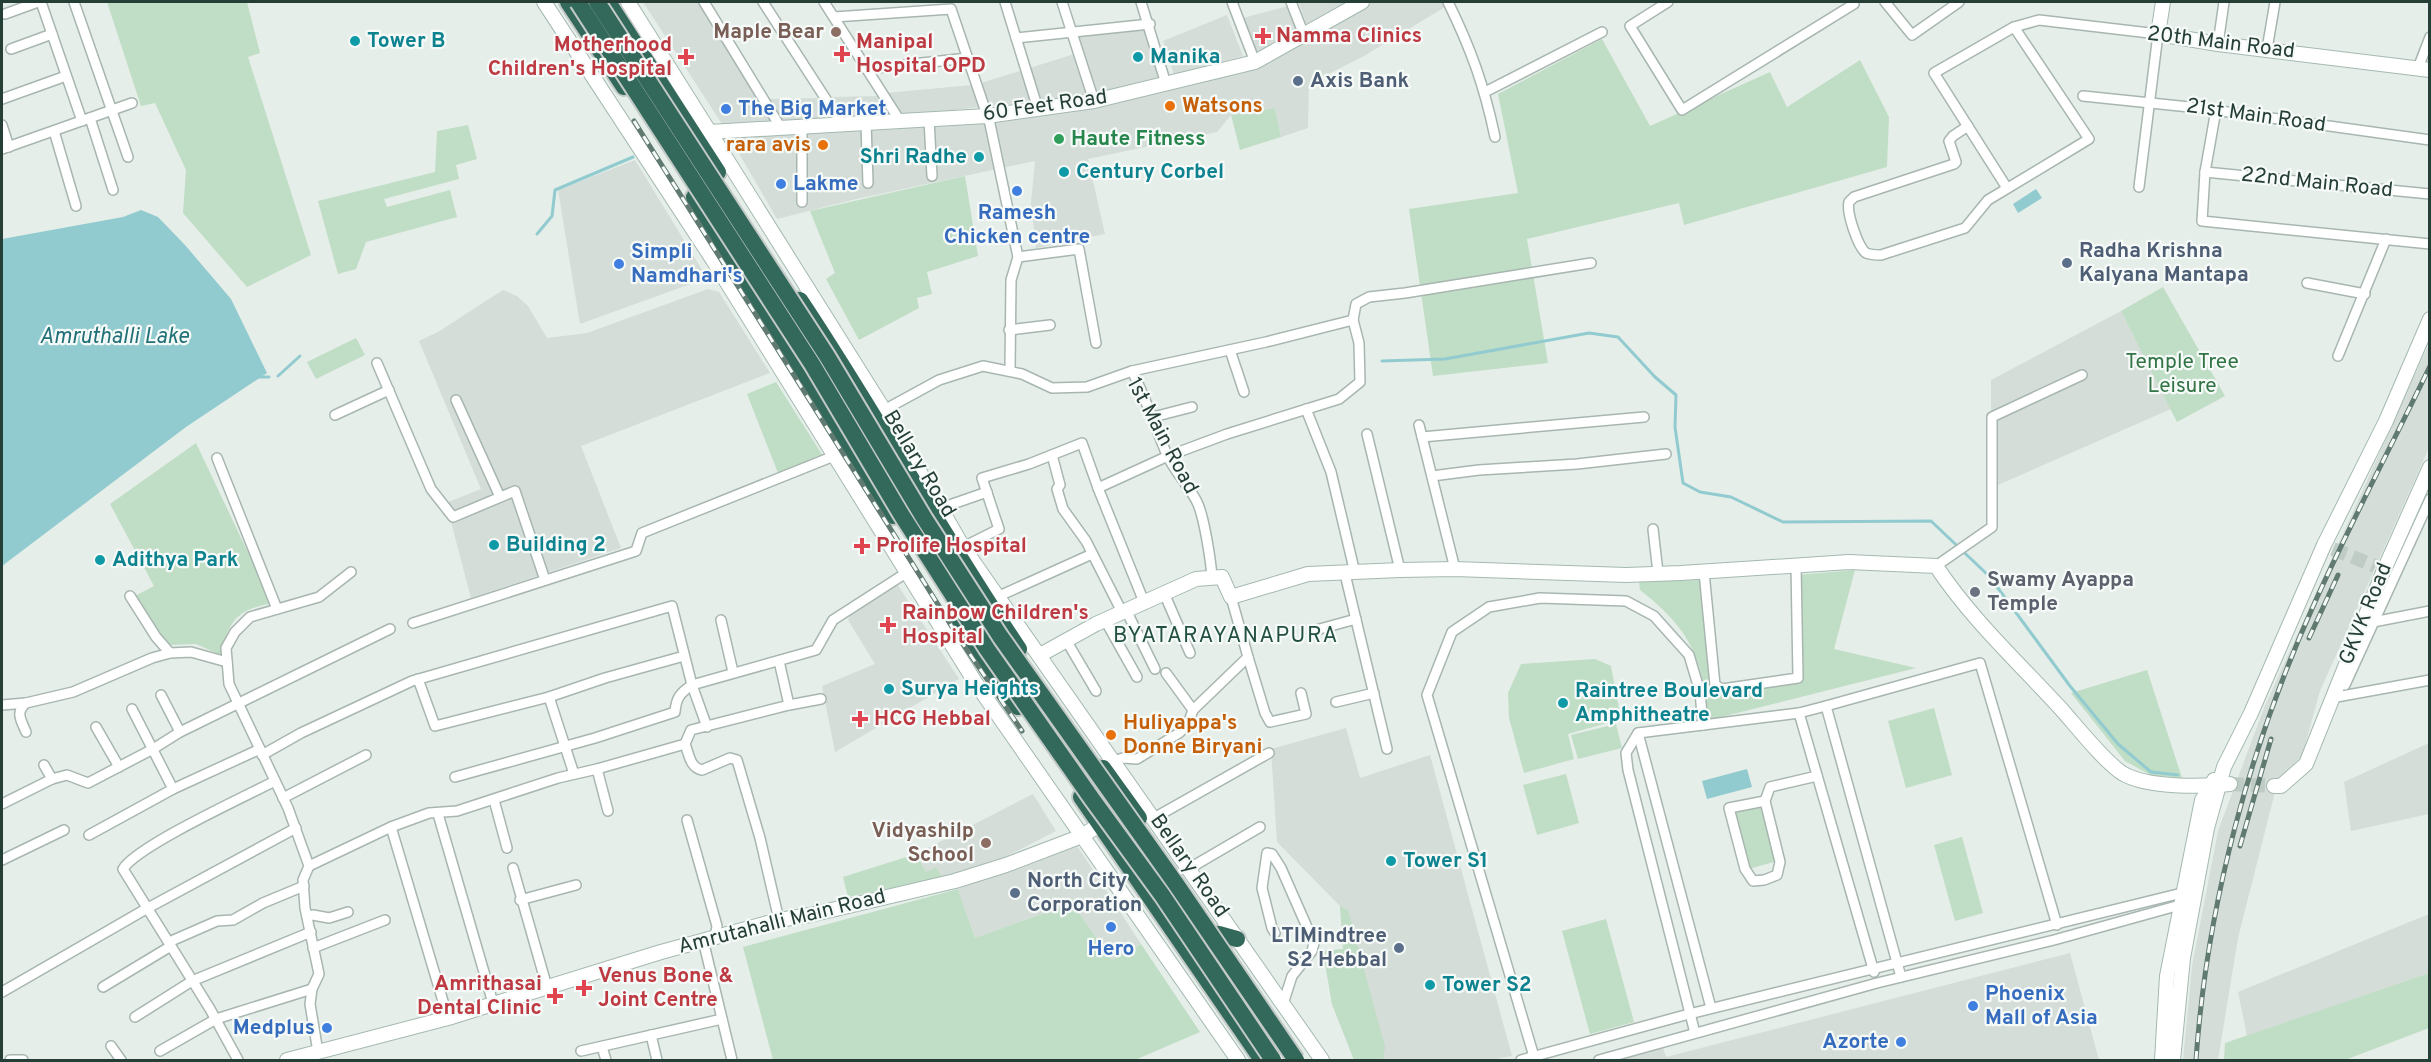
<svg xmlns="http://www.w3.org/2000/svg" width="2431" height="1062" font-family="Overpass,sans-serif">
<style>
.built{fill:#d4ddd8}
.green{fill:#c0ddc5}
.water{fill:#91cbcf}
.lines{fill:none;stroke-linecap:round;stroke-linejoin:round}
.stream{stroke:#91cbcf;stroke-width:3}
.secondary-tunnel{stroke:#bfcbc5;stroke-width:14;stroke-dasharray:14 7;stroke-linecap:butt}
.street-casing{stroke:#a8b6b0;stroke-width:12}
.secondary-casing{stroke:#a4b9b0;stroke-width:16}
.highway-casing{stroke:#c2c9c7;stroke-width:20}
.street{stroke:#fff;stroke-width:9}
.secondary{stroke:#fff;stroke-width:14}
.highway{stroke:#33695a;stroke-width:16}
.rail-casing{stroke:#607a71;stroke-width:5}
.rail{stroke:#f6faf8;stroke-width:3;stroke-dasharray:9;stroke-linecap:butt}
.highway-bridge-casing{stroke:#c2c9c7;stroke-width:20;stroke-linecap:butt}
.highway-bridge{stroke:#33695a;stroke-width:16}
.education-dot{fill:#8d6e63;stroke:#f6faf8;stroke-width:2}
.health-dot{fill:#e0444e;stroke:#f6faf8;stroke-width:2}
.culture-dot{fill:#0f9aa8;stroke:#f6faf8;stroke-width:2}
.service-dot{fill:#5c6f8a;stroke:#f6faf8;stroke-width:2}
.food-dot{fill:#e8710a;stroke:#f6faf8;stroke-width:2}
.shop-dot{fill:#3f7fe0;stroke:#f6faf8;stroke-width:2}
.leisure-dot{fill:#2e9e5b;stroke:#f6faf8;stroke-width:2}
.worship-dot{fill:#6b7280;stroke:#f6faf8;stroke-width:2}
.labels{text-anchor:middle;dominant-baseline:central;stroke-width:4.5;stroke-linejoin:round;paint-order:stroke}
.education-label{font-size:21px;font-weight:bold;fill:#785e54;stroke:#f6faf8;text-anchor:end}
.health-label{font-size:21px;font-weight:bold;fill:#be3a42;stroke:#f6faf8;text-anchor:start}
.culture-label{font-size:21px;font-weight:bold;fill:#0d838f;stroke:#f6faf8;text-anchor:start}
.street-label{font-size:21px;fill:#253f36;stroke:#f6faf8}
.service-label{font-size:21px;font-weight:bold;fill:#4e5e75;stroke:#f6faf8;text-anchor:start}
.food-label{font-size:21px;font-weight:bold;fill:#c56008;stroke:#f6faf8;text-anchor:start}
.shop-label{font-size:21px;font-weight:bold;fill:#366cbe;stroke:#f6faf8;text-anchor:start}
.leisure-label{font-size:21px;font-weight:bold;fill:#27864d;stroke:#f6faf8;text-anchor:start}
.park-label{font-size:21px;fill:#327445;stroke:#f6faf8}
.worship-label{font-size:21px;font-weight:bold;fill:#5b616d;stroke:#f6faf8;text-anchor:start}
.water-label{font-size:22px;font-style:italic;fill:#227178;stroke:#f6faf8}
.neighbourhood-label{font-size:22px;letter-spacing:1.5px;fill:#225041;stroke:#f6faf8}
</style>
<rect width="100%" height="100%" fill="#e6eee9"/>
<g class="built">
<polygon points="643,2 700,2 774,122 722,124"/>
<polygon points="1301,2 1348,2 1307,26 1299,3"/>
<polygon points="1373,2 1442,2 1445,7 1364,56 1309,84 1308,128 1281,137 1275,108 1231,115 1217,132 1088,159 1105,234 1036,248 1031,203 1035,161 852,200 777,219 729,136 892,129 1089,108 1267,63"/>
<polygon points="1288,6 1297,31 1263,51 1255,53 1243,18"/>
<polygon points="1227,15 1243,56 1174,74 1163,41"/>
<polygon points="1146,30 1159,77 1087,96 990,106 981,83 1081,52 1076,35"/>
<polygon points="972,85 980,107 900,116 886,93"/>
<polygon points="880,96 893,117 843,119 828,97"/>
<polygon points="821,98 834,119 783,121 769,99"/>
<polygon points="635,160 707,278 580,324 558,190"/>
<polygon points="708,289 719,292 770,373 581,446 621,548 471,598 446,503 481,489 419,341 438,332 503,290 517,296 528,306 547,338 587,333"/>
<polygon points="2121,311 2171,409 1991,488 1991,380"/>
<polygon points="2429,344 2429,448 2320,691 2302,756 2278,780 2238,938 2218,1060 2183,1060 2192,966 2218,831 2264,708"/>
<polygon points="897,584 959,679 835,752 822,686 875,664 848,620 850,615"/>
<polygon points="1346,728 1360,778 1430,755 1512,1056 1491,1060 1354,1060 1332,1004 1323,951 1343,949 1340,906 1277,842 1271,749"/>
<polygon points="2429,743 2429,814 2351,831 2344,782"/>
<polygon points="1033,794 1056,831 1003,858 942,877 936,867 926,872 916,854"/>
<polygon points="1074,841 1141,944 1112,960 1072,903 975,938 958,889"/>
<polygon points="2429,914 2429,973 2247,1036 2238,992"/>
<polygon points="2070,953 2099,1060 1618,1060 1663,1048 1666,1057"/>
</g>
<g class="green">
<polygon points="107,2 247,2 260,53 248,57 311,255 247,287 183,213 186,170 155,103 141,106"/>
<polygon points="1602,39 1650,126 1770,72 1787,107 1860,60 1889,117 1887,167 1684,225 1679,203 1527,239 1548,363 1433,376 1409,209 1518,193 1498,94"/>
<polygon points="1275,108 1281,137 1240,150 1231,115"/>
<polygon points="468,125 477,159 456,165 459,179 384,199 387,207 450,190 457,217 366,242 356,269 338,274 318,201 435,172 437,131"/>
<polygon points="965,176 978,256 927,272 932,294 917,298 919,308 859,340 826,279 835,273 810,211"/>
<polygon points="2163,287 2225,396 2177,422 2121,311"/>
<polygon points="356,338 365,355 316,379 307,362"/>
<polygon points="776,382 823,456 778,473 747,394"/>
<path d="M196 443 261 580 269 604C235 610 228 624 221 655L196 644 169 645 133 597 154 586 110 504Z"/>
<path d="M1855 570 1834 649 1916 668 1709 720C1702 657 1691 630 1640 590L1639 581 1707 580 1717 691 1800 681 1796 575Z"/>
<polygon points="1595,659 1611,666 1621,719 1568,734 1574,759 1524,773 1509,718 1508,693 1521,664"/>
<polygon points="2147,670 2182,778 2152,776 2125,761 2071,693"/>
<polygon points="1934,708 1952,775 1906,788 1888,721"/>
<polygon points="1616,724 1622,748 1578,759 1571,735"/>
<polygon points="1566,774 1579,823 1537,835 1523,785"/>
<polygon points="1762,805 1777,861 1749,869 1734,813"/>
<polygon points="1962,837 1983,913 1955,921 1934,845"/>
<polygon points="916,854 926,872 936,867 942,877 848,897 843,877"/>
<polygon points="958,889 975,938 1072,903 1112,960 1141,944 1200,1032 1135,1060 773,1060 743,947"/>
<polygon points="1340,906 1348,910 1385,1047 1383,1060 1354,1060 1332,1004 1323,951 1343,949"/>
<polygon points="1606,919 1634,1022 1590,1034 1562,931"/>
<polygon points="2429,973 2429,1028 2345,1060 2224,1060 2225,1043"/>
</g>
<g class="water">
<polygon points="2036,189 2042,198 2018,213 2013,204"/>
<polygon points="141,210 158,217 185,245 231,299 267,373 186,427 2,566 2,239 123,217"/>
<polygon points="1747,769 1752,787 1707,799 1702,781"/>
</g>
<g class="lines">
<g class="stream">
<polyline points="537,234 552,216 555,190 633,157"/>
<polyline points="1382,361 1445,359 1589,333 1618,337 1655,377 1676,395 1675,427 1683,483 1700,492 1731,497 1783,522 1931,521 1989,576 2070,686 2118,744 2151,772 2178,775"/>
<polyline points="278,376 300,356"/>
<polyline points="259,377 269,377"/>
</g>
<g class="secondary-tunnel">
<polyline points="2333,549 2375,566"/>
<polyline points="2230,784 2274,786"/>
</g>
<g class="street-casing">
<g id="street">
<polyline points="41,2 82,121"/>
<polyline points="74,2 128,157"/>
<polyline points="704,2 781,128"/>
<polyline points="763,2 842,124"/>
<polyline points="824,2 900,121"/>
<polyline points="1005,2 1038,109"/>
<polyline points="1062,2 1094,101"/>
<polyline points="1141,2 1166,84"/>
<polyline points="1232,2 1255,62"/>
<polyline points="1291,2 1304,35"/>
<path d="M1448 2C1471 49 1484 85 1495 137"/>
<polyline points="1668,2 1630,26 1682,110 1854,4 1852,2"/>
<polyline points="1885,2 1912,35 1959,2"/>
<polyline points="5,14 38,2"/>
<polyline points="834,17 951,9 990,124 1018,257 1079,249 1096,343"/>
<polyline points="1016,38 1150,24"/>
<polyline points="2218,44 2224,2"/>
<polyline points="11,49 52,34"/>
<polyline points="2267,49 2275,2"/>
<polyline points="2418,68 2430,37"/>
<polyline points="866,69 968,58"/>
<polyline points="1485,92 1602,32"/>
<polyline points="2083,96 2199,108 2430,140"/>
<polyline points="2,99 66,76"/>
<polyline points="2216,110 2205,172 2202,221 2430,244"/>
<polyline points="90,118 113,190"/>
<polyline points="929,119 932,176"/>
<polyline points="866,123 868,183"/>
<polyline points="2,125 9,147"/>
<path d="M1968 126 1953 136 1949 141 1956 162 1954 164 1854 197 1849 202C1846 212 1858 247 1866 253 1871 255 1876 255 1881 255L1965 228 1988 200 2089 139 2014 27"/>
<polyline points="802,127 802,202"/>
<polyline points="54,131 76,206"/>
<polyline points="2,149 132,103"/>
<polyline points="2205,172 2430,194"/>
<polyline points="2007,188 1934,73 2014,27 2039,20 2158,34 2139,187"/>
<polyline points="2307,283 2365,294"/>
<polyline points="1353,320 1356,304 1369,297 1405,293 1591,263"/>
<polyline points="1009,330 1050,325"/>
<polyline points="1230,350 1244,392"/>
<polyline points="2338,356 2386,239"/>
<polyline points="377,363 431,489 453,517 515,491 545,580"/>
<polyline points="1010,370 1011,280 1018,257"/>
<path d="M1132 371C1146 398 1155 427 1167 455 1175 472 1189 486 1197 502 1204 516 1211 561 1212 578"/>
<polyline points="456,400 500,497"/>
<polyline points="1306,409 1331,472 1355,573"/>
<polyline points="884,410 939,380 983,366 1022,374 1052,388 1087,387 1132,371 1266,342 1353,320 1359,343 1360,382 1339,399 1227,434 1168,456 1098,488 1144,602"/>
<polyline points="335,415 389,390"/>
<polyline points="1153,417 1192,407"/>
<polyline points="1419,425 1455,569"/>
<polyline points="1367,434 1400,570"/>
<polyline points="1422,437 1644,417"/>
<polyline points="1052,455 1060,485 1057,489 1063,509 1086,541 1122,612"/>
<polyline points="217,458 277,609"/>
<polyline points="1432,476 1479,470 1577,464 1666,454"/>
<polyline points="941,508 987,492"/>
<polyline points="1653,529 1658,573"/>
<polyline points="963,547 999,529 982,478 1029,464 1082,443 1098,488"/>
<polyline points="1936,566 1992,527 1992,417 2082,375"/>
<polyline points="1704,572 1715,685 1722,689 1798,678 1796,565"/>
<polyline points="1345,574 1387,749"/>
<polyline points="1164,593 1190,653"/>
<polyline points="130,596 156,637 170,653 191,652 227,662"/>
<polyline points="997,597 1092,554"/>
<polyline points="1126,610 1155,669"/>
<polyline points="721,620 733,672"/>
<polyline points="1105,620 1137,677"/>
<polyline points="2373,622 2430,611"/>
<polyline points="413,623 636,551 642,533 834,456"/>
<polyline points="1316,630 1356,619"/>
<polyline points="1066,640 1096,691"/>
<polyline points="1248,657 1265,713 1270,722 1306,714 1301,693"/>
<path d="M779 661 789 705 691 730 685 744C689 754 690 768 702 770L730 758 737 760 760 838 779 920"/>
<polyline points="1166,673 1193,710"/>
<polyline points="418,679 435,726 549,697 605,678 684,656"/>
<polyline points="2345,685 2430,499"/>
<polyline points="549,697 574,774"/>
<polyline points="2331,698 2430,680"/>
<polyline points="1336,702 1374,693"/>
<polyline points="2,705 26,703"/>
<polyline points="789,705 821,699"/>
<polyline points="1799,713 1826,706"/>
<polyline points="1703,725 1799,713 1874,972"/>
<polyline points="96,727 119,767"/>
<path d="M26 732C21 720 15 712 26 703L73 692 152 658 170 653"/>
<polyline points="180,732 390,629"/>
<polyline points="1638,733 1711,1008"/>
<polyline points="262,755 301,733 412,681 672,606 692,685 707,727"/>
<polyline points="1113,761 1123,758 1137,759 1179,733 1188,724 1193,710 1248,657 1231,597"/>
<polyline points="44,765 52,779"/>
<polyline points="597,769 685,744"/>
<path d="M455 777 595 738 675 712C676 698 680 693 692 685L816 650 833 620 906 573"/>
<polyline points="173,789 260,749"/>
<polyline points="283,798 366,755"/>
<polyline points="494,800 507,848"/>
<polyline points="1765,801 1729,808 1745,869 1753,881 1764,880 1777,875 1780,862 1765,801 1770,787 1817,776"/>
<polyline points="2,804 52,779 67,775 88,783 153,749 180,732 161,695"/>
<polyline points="438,814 493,1003"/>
<polyline points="1154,818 1269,753"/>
<polyline points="687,820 717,926 715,937"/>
<polyline points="391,827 448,1018"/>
<polyline points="89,835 173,789 132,709"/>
<polyline points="2,860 64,830"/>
<polyline points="309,866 391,827 429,813 457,811 558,778 597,769 608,811"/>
<polyline points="513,868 547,987"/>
<polyline points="1190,868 1260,827"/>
<polyline points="520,900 576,885"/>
<polyline points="307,916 313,915 329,918 348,912"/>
<polyline points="1275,933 1272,928 1262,888 1267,853 1272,854 1281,868 1314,943 1312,951 1292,976 1283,1004"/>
<polyline points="703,940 732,1060"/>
<polyline points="169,942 217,921 233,920 263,903 304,886"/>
<polyline points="313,948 385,920"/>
<polyline points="1901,977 1826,706 1980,663 2057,925"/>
<polyline points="103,987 171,946"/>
<polyline points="2,992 146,909 296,828"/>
<polyline points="135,1017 192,981 311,932"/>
<polyline points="651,1035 657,1060"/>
<polyline points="111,1046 121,1060"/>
<polyline points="602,1047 606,1060"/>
<polyline points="160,1051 216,1019 312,989"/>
<polyline points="581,1051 722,1019"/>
<polyline points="318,1052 310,1004 312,989 319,974 305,908 303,880 309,866 288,808 229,684 226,648 235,632 250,617 319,597 351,572"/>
<polyline points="10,1060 23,1060"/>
<path d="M238 1060 210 1009 123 869C137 846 246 796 275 781"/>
<polyline points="1521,1060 1689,1014 2182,893"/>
<polyline points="1535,1060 1427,695 1452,632 1489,607 1540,598 1626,601 1654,616 1689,655 1700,692 1703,725 1638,733 1626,753 1628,770 1695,1033"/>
<polyline points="1599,1060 1877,983 2054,940 2180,905"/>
</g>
</g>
<g class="secondary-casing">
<g id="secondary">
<polyline points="544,2 713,260 975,682 1238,1060"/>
<polyline points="628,2 884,410 963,547 1322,1060"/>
<polyline points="2163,2 2158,34 2218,44 2430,70"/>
<polyline points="709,132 987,116 1094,101 1255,62 1362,2"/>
<path d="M1040 655 1096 624 1196 579 1222 577 1231 597 1308 574 1400 570 1455 569 1626 575 1681 573 1849 562 1936 566C1971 619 2019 663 2062 710 2077 727 2104 761 2122 773 2146 788 2202 787 2230 784"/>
<polyline points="2274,786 2281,786 2306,764 2384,570 2430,467"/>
<polyline points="287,1060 448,1018 661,952 779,920 810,915 955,881 1006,865 1082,836 1130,805"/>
<polyline points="2162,1060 2167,976 2202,800 2214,780"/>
<polyline points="2173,1060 2183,958 2207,828 2224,767 2251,713 2324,545 2386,421 2430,319"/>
</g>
</g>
<g class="highway-casing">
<g id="highway">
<polyline points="568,2 624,87"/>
<polyline points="608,2 718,172"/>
<polyline points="694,197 893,516"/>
<path d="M800 300C876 414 942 535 1019 649"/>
<polyline points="960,621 980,654 1018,707"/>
<polyline points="1103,768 1139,818"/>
<polyline points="1081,797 1262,1060"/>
<polyline points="1219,934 1237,939"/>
</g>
</g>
<use href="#street" class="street"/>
<use href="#secondary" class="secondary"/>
<use href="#highway" class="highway"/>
<g class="rail-casing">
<g id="rail">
<polyline points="634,121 961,641 1022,731"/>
<polyline points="2309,638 2338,575"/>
<polyline points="2240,846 2271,739"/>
<path d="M2196 1060C2207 903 2250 746 2315 602 2351 522 2392 445 2430 366"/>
</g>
</g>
<use href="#rail" class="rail"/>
<g class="highway-bridge-casing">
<g id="highway-bridge">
<polyline points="578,2 812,364 901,514 987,649 1092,799 1162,895 1273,1060"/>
<polyline points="597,2 827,356 924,518 1000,636 1176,884 1296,1060"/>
</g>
</g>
<use href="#highway-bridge" class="highway-bridge"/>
</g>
<g class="education-dot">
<circle cx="836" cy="32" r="6"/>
<circle cx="986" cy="843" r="6"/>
</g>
<g class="health-dot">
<path d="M1260 27h6v6h6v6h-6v6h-6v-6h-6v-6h6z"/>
<path d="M839 45h6v6h6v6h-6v6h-6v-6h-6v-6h6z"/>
<path d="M683 48h6v6h6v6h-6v6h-6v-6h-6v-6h6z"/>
<path d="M859 537h6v6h6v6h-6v6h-6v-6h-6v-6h6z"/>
<path d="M885 616h6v6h6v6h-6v6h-6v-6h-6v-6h6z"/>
<path d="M857 710h6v6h6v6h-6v6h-6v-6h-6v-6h6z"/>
<path d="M581 979h6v6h6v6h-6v6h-6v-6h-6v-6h6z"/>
<path d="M552 987h6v6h6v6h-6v6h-6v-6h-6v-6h6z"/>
</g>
<g class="culture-dot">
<circle cx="355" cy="41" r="6"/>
<circle cx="1138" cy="57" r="6"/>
<circle cx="979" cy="157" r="6"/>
<circle cx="1064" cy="172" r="6"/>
<circle cx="494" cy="545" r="6"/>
<circle cx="100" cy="560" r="6"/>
<circle cx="889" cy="689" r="6"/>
<circle cx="1563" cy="703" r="6"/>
<circle cx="1391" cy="861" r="6"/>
<circle cx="1430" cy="985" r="6"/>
</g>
<g class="service-dot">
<circle cx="1298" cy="81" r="6"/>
<circle cx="2067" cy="263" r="6"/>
<circle cx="1015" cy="893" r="6"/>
<circle cx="1399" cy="948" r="6"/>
</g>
<g class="food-dot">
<circle cx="1170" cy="106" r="6"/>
<circle cx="823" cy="145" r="6"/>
<circle cx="1111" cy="735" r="6"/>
</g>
<g class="shop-dot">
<circle cx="726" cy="109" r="6"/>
<circle cx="781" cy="184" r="6"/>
<circle cx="1017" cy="191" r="6"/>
<circle cx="619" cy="264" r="6"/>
<circle cx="1111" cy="927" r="6"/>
<circle cx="1973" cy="1006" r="6"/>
<circle cx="327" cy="1028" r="6"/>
<circle cx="1901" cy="1042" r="6"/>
</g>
<circle class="leisure-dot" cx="1059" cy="139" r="6"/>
<circle class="worship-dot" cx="1975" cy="592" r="6"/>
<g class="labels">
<g class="education-label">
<text x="824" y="32">Maple Bear</text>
<text x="974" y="831">Vidyashilp<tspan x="974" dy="24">School</tspan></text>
</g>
<g class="health-label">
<text x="1276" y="36">Namma Clinics</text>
<text x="856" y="42">Manipal<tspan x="856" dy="24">Hospital OPD</tspan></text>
<text x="672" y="45" text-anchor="end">Motherhood<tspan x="672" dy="24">Children's Hospital</tspan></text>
<text x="876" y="546">Prolife Hospital</text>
<text x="902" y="613">Rainbow Children's<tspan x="902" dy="24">Hospital</tspan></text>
<text x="874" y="719">HCG Hebbal</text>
<text x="598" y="976">Venus Bone &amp;<tspan x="598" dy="24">Joint Centre</tspan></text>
<text x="542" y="984" text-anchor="end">Amrithasai<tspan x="542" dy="24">Dental Clinic</tspan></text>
</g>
<g class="culture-label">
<text x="367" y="41">Tower B</text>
<text x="1150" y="57">Manika</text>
<text x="967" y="157" text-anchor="end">Shri Radhe</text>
<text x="1076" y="172">Century Corbel</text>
<text x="506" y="545">Building 2</text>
<text x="112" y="560">Adithya Park</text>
<text x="901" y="689">Surya Heights</text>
<text x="1575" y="691">Raintree Boulevard<tspan x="1575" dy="24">Amphitheatre</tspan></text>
<text x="1403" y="861">Tower S1</text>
<text x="1442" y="985">Tower S2</text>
</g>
<g class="street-label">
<text transform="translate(2221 43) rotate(7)">20th Main Road</text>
<text transform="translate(1045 106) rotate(-8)">60 Feet Road</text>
<text transform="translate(2256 116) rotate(8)">21st Main Road</text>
<text transform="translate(2317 183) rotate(6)">22nd Main Road</text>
<text transform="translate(1162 436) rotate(62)">1st Main Road</text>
<text transform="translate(919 464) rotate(59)">Bellary Road</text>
<text transform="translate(2366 614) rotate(-68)">GKVK Road</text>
<text transform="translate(1189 866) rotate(55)">Bellary Road</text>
<text transform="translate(782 922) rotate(-14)">Amrutahalli Main Road</text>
</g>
<g class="service-label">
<text x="1310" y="81">Axis Bank</text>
<text x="2079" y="251">Radha Krishna<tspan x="2079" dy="24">Kalyana Mantapa</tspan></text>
<text x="1027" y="881">North City<tspan x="1027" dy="24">Corporation</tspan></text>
<text x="1387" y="936" text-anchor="end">LTIMindtree<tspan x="1387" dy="24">S2 Hebbal</tspan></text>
</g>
<g class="food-label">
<text x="1182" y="106">Watsons</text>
<text x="811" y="145" text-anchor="end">rara avis</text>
<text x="1123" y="723">Huliyappa's<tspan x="1123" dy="24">Donne Biryani</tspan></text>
</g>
<g class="shop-label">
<text x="738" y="109">The Big Market</text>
<text x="793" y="184">Lakme</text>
<text x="1017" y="213" text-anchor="middle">Ramesh<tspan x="1017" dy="24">Chicken centre</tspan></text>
<text x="631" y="252">Simpli<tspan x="631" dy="24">Namdhari's</tspan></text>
<text x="1111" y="949" text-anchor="middle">Hero</text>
<text x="1985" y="994">Phoenix<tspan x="1985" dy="24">Mall of Asia</tspan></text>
<text x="315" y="1028" text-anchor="end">Medplus</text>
<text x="1889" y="1042" text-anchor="end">Azorte</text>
</g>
<g class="leisure-label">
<text x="1071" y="139">Haute Fitness</text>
</g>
<g class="park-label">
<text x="2182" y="362">Temple Tree<tspan x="2182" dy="24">Leisure</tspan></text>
</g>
<g class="worship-label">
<text x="1987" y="580">Swamy Ayappa<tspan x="1987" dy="24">Temple</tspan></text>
</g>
<g class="water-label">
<text x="114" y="337">Amruthalli Lake</text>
</g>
<g class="neighbourhood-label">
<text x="1226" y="636">BYATARAYANAPURA</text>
</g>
</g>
<rect width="2431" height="1062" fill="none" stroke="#253f36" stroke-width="6"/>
</svg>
